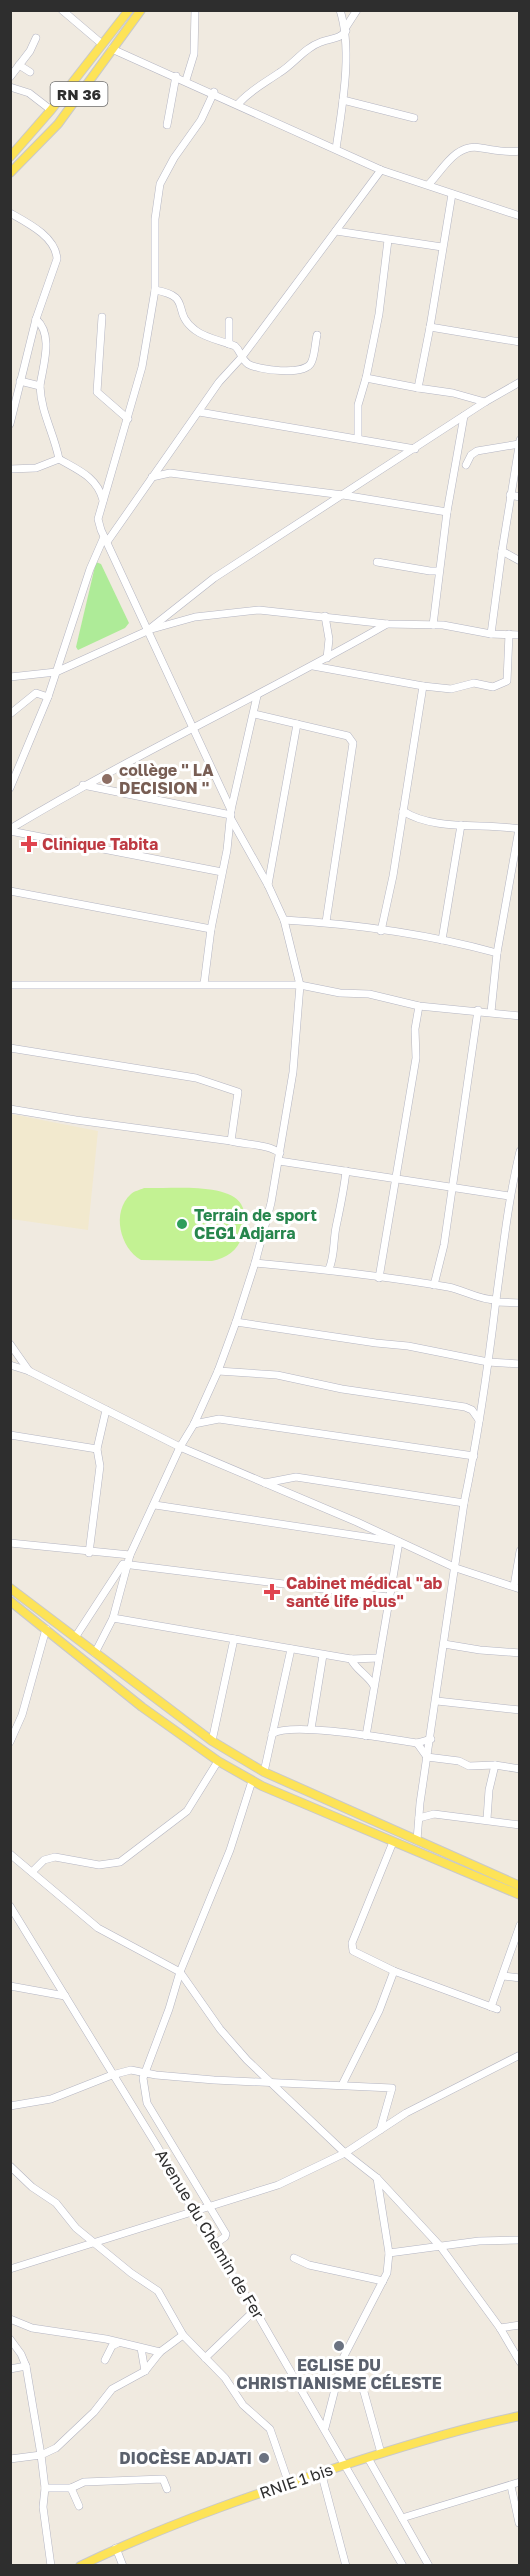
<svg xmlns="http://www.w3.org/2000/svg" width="530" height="2576" font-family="'Golos Text',sans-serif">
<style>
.education{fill:#f2e9ce}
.green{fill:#aeeb98}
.pitch{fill:#c3f293}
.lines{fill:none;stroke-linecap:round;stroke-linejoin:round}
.minor-casing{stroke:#b4b5c2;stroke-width:8}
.major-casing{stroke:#c9c9c9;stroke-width:10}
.minor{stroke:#fff;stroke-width:7}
.major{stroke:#fde357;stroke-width:8}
.education-dot{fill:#8d6e63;stroke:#fff;stroke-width:2}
.health-dot{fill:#e0444e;stroke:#fff;stroke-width:2}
.leisure-dot{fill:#2e9e5b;stroke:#fff;stroke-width:2}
.worship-dot{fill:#6b7280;stroke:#fff;stroke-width:2}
.labels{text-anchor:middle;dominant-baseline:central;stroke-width:6;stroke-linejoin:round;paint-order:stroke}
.shield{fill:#fff;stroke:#6d6d6d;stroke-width:1.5}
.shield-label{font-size:15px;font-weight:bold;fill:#2e2e2e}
.education-label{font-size:16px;font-weight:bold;fill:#785e54;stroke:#fff;text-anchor:start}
.health-label{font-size:16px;font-weight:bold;fill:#be3a42;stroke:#fff;text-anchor:start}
.leisure-label{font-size:16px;font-weight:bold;fill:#27864d;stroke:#fff;text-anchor:start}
.street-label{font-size:16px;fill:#2e2e2e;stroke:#fff}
.worship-label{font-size:16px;font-weight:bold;fill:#5b616d;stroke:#fff}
</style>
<rect width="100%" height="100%" fill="#f0eae0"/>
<polygon class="education" points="11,1114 98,1131 88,1230 11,1219"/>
<polygon class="green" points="96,562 101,564 129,623 125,628 78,650 76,647"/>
<path class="pitch" d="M144 1188C167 1189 228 1182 241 1204 247 1214 244 1226 242 1236 238 1251 226 1258 212 1261L141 1260C120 1248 111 1212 131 1194 134 1191 140 1190 144 1188Z"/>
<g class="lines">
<g class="minor-casing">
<g id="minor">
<polyline points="62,10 102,44"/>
<polyline points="346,27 357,10"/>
<polyline points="112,49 381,170 520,216"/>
<polyline points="19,65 30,72"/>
<polyline points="10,77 30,51 36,38"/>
<polyline points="186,80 194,54 195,10"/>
<polyline points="10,87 29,93 51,110"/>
<polyline points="214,92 201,120 174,158 160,184 155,219 155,290 142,367 98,519 101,530 231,810"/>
<polyline points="343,100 414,118"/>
<path d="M238 104C252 89 263 84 279 73 294 64 304 48 321 42 330 38 339 40 346 31"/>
<polyline points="167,125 176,76"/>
<path d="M336 149C342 107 353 51 340 10"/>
<path d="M429 184C443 169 457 142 481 148 495 150 506 153 520 151"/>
<polyline points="452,194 430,327 418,388 453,393 485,402"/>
<path d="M10 213C28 223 56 237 57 259L36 319 10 424"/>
<polyline points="336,231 442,247"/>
<path d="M155 290C194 297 170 311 195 330 205 338 222 341 235 346 241 351 240 358 248 364 258 370 304 376 311 363 315 356 315 343 317 335"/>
<polyline points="102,317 97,392 128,419"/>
<polyline points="430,327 520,342"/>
<polyline points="229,344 229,321"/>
<polyline points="366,378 418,388"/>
<path d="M20 381 40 386C43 365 54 335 36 319"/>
<path d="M40 386C41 413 54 433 59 459 78 470 97 477 103 500"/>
<polyline points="199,412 415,449"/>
<polyline points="358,438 358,405 366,378 379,314 388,240"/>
<polyline points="520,440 502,551 520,561"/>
<polyline points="466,465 471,455 477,451 519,444"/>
<polyline points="10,469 36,468 59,459"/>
<polyline points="152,477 170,473 343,495 447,512"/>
<polyline points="510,495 520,497"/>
<polyline points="107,542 219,382 241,358 381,170"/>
<polyline points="377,562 430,571 439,571"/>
<polyline points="325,616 329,639 327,658"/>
<polyline points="433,625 447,512 464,416"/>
<polyline points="152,629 195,617 259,610 387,624 443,625 491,634 520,635"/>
<polyline points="491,634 502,551"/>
<polyline points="313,666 423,686 451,689 474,683 493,687 507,681 509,634"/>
<polyline points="10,677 56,672 147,631 214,578 485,402 520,382"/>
<polyline points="10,714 36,693 48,697"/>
<polyline points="254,714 348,736 353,743 326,922"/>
<polyline points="83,785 231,815"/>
<polyline points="10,788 48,697 90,569 104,537"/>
<path d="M403 811C433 831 484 823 520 829"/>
<path d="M10 829C133 755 263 695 387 624"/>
<polyline points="10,831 222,872"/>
<polyline points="268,885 297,724"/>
<polyline points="10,891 211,929"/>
<path d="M284 920C355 924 428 934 497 953"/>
<polyline points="381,931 393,876 423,686"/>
<polyline points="442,940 461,825"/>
<polyline points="204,984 211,929 227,850 231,810 257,696"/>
<polyline points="10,985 300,985 340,993 369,994 419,1006 520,1016"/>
<polyline points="491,1012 497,953 519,829"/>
<polyline points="10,1048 196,1078 238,1092 231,1141"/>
<path d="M10 1109 76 1120 231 1141C247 1145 268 1144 280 1153"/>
<polyline points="279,1161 509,1196"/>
<path d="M255 1263C320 1269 384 1276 448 1287 464 1290 479 1300 496 1300"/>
<path d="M329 1269C335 1255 333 1242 336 1227 340 1208 344 1190 346 1171"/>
<polyline points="379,1278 416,1058 415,1029 419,1006"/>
<polyline points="434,1285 444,1245 478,1010"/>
<polyline points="496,1302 520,1303"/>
<polyline points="236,1322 376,1343 408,1346 488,1362 520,1364"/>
<polyline points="10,1344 29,1371"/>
<polyline points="10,1365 29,1371 180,1447 357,1522 456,1568 520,1589"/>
<polyline points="218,1371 277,1375 342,1389 465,1407 472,1410 479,1420"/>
<polyline points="194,1424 219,1419 474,1456"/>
<polyline points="10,1435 97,1449"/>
<polyline points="265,1483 296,1477 464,1503"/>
<polyline points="155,1505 399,1542 366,1736"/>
<polyline points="10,1543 130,1555"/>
<polyline points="89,1553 100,1466 97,1449 106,1410"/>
<polyline points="514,1586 520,1551"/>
<polyline points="113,1618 351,1659 379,1658"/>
<polyline points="76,1636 123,1564 388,1597"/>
<polyline points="444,1644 480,1650 520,1653"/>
<polyline points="95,1653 113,1618 130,1555 180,1447 194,1424 218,1371 236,1322 255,1263 271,1203 293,1072 300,985 284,920 268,885 231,819"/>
<path d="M351 1659C356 1670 368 1675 374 1686"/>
<polyline points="437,1701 520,1710"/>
<polyline points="311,1729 323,1655"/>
<path d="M272 1734C291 1721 390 1739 417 1743L431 1739"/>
<polyline points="212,1741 234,1639"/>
<polyline points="10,1742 22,1715 46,1629"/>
<polyline points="417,1743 427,1757 459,1761 469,1766 495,1765 520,1769"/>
<polyline points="264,1772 291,1649"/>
<polyline points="419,1818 434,1814 520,1825"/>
<polyline points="487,1819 489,1790 495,1765"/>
<path d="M417 1840 420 1803 464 1503C478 1436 488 1368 496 1300 503 1250 508 1200 520 1151"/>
<polyline points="393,1842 352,1943 353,1951 394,1971 497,2009"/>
<polyline points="10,1854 98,1928 180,1972 220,2029 247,2060 345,2153 377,2178 440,2246 500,2328 520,2362"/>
<polyline points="32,1872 44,1860 55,1857 99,1865 120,1862 187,1811 218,1761"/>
<polyline points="10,1906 157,2146 206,2234 255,2310 403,2566"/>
<polyline points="503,1976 520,1978"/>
<polyline points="10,1986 65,1996"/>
<polyline points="491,2007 520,1925"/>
<polyline points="342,2085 379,2011 394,1971"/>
<polyline points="10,2106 51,2099 112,2075 131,2070 156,2075 214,2080 392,2088 380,2130"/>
<polyline points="10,2166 32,2187 56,2203 76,2228 131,2273 158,2291 183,2335 225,2378 243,2405 270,2429 289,2484"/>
<polyline points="213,2245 225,2237 226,2234 147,2103 143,2078 169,2009 180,1972 230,1850 252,1781"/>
<polyline points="389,2253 479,2241 520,2240"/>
<polyline points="294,2258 309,2265 383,2281"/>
<polyline points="10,2269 278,2185 345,2153 406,2113 520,2055"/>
<polyline points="10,2319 32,2328 106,2339 160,2352"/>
<polyline points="500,2328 520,2325"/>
<polyline points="10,2339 21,2354 26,2366 41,2455 45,2488 43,2507 51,2566"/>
<polyline points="141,2348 145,2371"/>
<polyline points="205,2358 255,2310"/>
<polyline points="105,2360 112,2346 118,2343"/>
<polyline points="10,2369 26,2366"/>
<polyline points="341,2372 361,2386 364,2392 381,2453"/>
<polyline points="325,2428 343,2358 387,2273 389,2253 377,2178"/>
<polyline points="368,2458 429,2566"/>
<polyline points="10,2459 41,2455 56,2448 94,2412 112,2389 145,2371 160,2352 183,2335"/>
<polyline points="321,2472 346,2566"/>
<polyline points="511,2486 519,2523"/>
<polyline points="45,2488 71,2488 84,2482 163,2479 167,2489"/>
<polyline points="71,2488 79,2506"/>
<polyline points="402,2518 520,2482"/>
<polyline points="116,2548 123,2566"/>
</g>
</g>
<g class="major-casing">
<g id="major">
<polyline points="10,157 51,110 129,10"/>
<polyline points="10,173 58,124 141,10"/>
<polyline points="10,1588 212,1741 264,1772 520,1886"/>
<polyline points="10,1601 142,1707 218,1761 262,1786 520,1895"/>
<path d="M80 2566C169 2523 263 2491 357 2461 410 2444 465 2427 520 2416"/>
</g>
</g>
<use href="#minor" class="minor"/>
<use href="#major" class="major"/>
</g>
<circle class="education-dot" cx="107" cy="779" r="6"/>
<g class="health-dot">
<path d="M26 835h6v6h6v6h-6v6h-6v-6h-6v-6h6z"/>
<path d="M269 1583h6v6h6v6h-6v6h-6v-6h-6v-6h6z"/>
</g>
<circle class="leisure-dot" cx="182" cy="1224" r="6"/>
<g class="worship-dot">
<circle cx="339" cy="2346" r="6"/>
<circle cx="264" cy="2458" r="6"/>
</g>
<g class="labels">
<rect class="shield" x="50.5" y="82" width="57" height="24" rx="4.5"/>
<g class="shield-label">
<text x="79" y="94">RN 36</text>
</g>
<g class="education-label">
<text x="119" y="770">collège '' LA<tspan x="119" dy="18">DECISION ''</tspan></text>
</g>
<g class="health-label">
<text x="42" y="844">Clinique Tabita</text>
<text x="286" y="1583">Cabinet médical "ab<tspan x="286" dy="18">santé life plus"</tspan></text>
</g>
<g class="leisure-label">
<text x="194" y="1215">Terrain de sport<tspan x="194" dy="18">CEG1 Adjarra</tspan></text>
</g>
<g class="street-label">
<text transform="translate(210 2234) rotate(59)">Avenue du Chemin de Fer</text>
<text transform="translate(296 2481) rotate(-19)">RNIE 1 bis</text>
</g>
<g class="worship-label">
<text x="339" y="2365">EGLISE DU<tspan x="339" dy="18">CHRISTIANISME CÉLESTE</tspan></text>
<text x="252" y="2458" text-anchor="end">DIOCÈSE ADJATI</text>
</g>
</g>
<rect width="530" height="2576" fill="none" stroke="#2e2e2e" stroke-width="24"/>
</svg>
